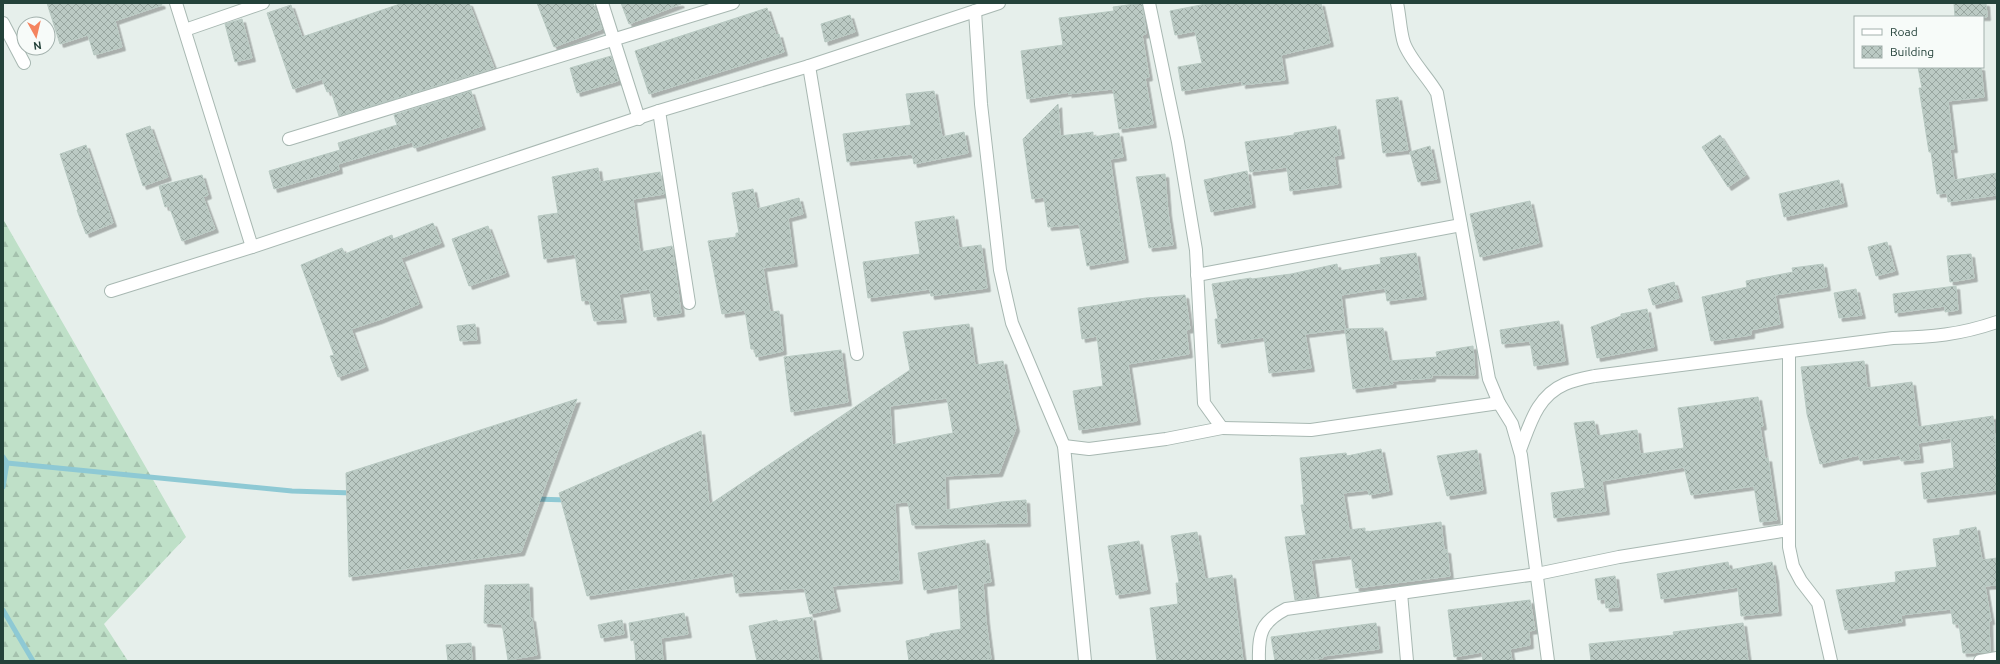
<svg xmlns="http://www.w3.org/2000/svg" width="2000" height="664" font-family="Ubuntu,sans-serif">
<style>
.forest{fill:url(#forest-firs)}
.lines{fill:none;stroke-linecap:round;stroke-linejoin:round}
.stream{stroke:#8ec9d4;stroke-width:5}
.building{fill:url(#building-cross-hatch);stroke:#b8c9c2;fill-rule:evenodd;filter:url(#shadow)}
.minor-casing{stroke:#a8b8b2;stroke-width:14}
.minor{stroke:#fff;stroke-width:12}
</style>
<defs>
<pattern id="forest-firs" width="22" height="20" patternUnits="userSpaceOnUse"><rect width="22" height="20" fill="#bfe0c8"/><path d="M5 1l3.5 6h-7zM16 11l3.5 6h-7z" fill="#a4c1ad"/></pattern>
<pattern id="building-cross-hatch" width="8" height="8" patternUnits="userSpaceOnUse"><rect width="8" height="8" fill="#bbcac4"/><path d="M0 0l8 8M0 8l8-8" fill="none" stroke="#98a6a0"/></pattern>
<filter id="shadow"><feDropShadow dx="3.5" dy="3.5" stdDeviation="0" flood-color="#0004"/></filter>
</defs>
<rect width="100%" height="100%" fill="#e6efeb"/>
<polygon class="forest" points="3,219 186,537 104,624 128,661 3,661"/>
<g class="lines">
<g class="stream">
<polyline points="3,457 7,463 3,487"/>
<polyline points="7,463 292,491 352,493"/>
<polyline points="534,499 568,500"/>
<polyline points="3,610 33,661"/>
</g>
</g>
<g class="building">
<polygon points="47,3 161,3 162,5 115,21 122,47 94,55 88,35 60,44"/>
<polygon points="403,3 469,3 494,68 339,116 331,91 327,92 322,79 293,89 267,13 291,5 302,37"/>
<polygon points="537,3 593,3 602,29 554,47"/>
<polygon points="621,3 680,3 681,4 629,24"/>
<polygon points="1142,3 1146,34 1142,35 1149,77 1145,78 1153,124 1119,129 1113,89 1068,94 1070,92 1027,99 1021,51 1063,45 1059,18 1114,11 1113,7"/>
<polygon points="1211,3 1321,3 1330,43 1281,55 1285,80 1242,85 1242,81 1182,91 1178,67 1202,63 1195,31 1175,35 1170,11"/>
<polygon points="1954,3 1986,3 1987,17 1955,17"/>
<polygon points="767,8 776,35 779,34 784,52 649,94 635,51"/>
<polygon points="850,15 855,32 825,42 821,24"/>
<polygon points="242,19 252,58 235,62 225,24"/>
<polygon points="611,56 618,81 577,93 570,68"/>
<polygon points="1918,67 1981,67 1984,97 1948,101 1954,149 1950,149 1954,180 1997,173 1997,195 1948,202 1947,193 1937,194 1931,152 1929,152 1919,88 1922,88"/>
<polygon points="471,91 482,126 414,148 412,142 338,164 339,170 274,189 269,171 340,150 338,143 397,125 394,115"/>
<polygon points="934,91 942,137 964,132 968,153 914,164 912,154 847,162 843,134 911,125 906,94"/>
<polygon points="1398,97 1408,150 1383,153 1376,100"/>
<polygon points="1058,104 1060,136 1093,132 1093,137 1119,133 1123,157 1110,159 1125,259 1087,266 1079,224 1048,227 1044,197 1032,199 1023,139"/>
<polygon points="150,126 168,177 143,186 126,134"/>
<polygon points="1336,126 1341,155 1334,156 1338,184 1290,191 1287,167 1250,172 1245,142 1294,135 1294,133"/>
<polygon points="1720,135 1746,175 1728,187 1702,147"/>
<polygon points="86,145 113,223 86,234 77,210 78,210 60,154"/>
<polygon points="1430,146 1437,179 1418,182 1410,152"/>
<polygon points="598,168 600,182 660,172 664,194 633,199 640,252 672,246 681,313 654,317 650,289 619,294 623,319 594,321 589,300 582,301 575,254 544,259 538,216 558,213 552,177"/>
<polygon points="1247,171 1252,204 1211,212 1204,180"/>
<polygon points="1165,174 1168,213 1173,245 1149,248 1136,177"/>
<polygon points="202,175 208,195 203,197 215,229 182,241 169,206 165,207 159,186"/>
<polygon points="1839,180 1844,203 1784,217 1779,194"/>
<polygon points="753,189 757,209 799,198 803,214 788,218 794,263 763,268 770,312 779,311 783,351 756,357 754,349 751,349 745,310 722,314 708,241 736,237 736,233 739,233 732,193"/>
<polygon points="1530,201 1539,243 1480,257 1470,214"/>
<polygon points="954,216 959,248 981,245 987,288 931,296 930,289 868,298 863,262 920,254 915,222"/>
<polygon points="433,223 441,243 401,258 419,304 379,320 351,329 365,367 338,377 330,356 334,355 301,265 342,248 345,254 392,235 393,239"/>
<polygon points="488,226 506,273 469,286 452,239"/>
<polygon points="1887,242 1895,271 1876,276 1868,247"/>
<polygon points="1416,253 1423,296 1387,301 1385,288 1341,295 1345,329 1305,334 1311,368 1269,373 1264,337 1218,344 1215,319 1218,319 1212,284 1251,278 1252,279 1291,274 1337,264 1338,271 1381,264 1380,258"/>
<polygon points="1971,254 1974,278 1950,282 1947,256"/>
<polygon points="1823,264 1827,287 1775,295 1780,324 1751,330 1751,335 1711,341 1702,297 1747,287 1746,281 1793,272 1792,268"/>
<polygon points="1674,282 1679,298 1653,305 1648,289"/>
<polygon points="1956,286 1958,310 1945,312 1945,306 1895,313 1893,294"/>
<polygon points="1856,289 1862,315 1839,318 1834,293"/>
<polygon points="1185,295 1190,329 1186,330 1189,354 1128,364 1137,421 1079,430 1073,391 1103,386 1097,336 1082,339 1078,308 1146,298"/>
<polygon points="1647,309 1654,347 1597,358 1591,327 1621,316 1621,314"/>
<polygon points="1559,321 1565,361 1534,366 1530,341 1502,344 1500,330"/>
<polygon points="475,324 477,340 460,341 457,326"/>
<path d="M969 324 975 365 1003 361 1016 428 999 473 945 476 946 510 1001 502 1026 500 1027 523 912 525 908 502 895 503 899 580 832 586 837 608 810 614 804 588 736 593 733 572 587 596 559 493 701 431 709 505 910 370 903 332ZM947 398 953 433 892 445 890 406Z"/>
<polygon points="1383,328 1389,361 1437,357 1436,352 1473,346 1475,375 1432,375 1432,378 1392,381 1393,384 1353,389 1345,329"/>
<polygon points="841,350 848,402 791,412 784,357"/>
<polygon points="1864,361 1867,388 1912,382 1918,427 1993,416 1997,460 1997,490 1924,499 1921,473 1954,468 1951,438 1918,443 1920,459 1901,461 1900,455 1860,461 1859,455 1820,464 1807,414 1801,367"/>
<polygon points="1758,397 1763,426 1760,427 1765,459 1768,458 1777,520 1760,522 1754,486 1691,495 1684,467 1602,481 1606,511 1554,518 1551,493 1585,488 1574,423 1594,421 1597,436 1637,430 1640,454 1684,448 1678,408"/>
<polygon points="577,399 521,552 349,577 346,473"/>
<polygon points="1381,449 1389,491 1369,495 1368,490 1343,493 1349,530 1365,528 1365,532 1441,522 1444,550 1447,550 1450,576 1356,588 1351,555 1311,560 1316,597 1295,600 1285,537 1306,535 1301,505 1304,505 1300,458 1346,453 1347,456"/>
<polygon points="1477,450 1483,490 1447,496 1437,456"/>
<polygon points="1976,527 1982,560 1997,558 1997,585 1985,586 1991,621 1989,621 1990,652 1963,653 1959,624 1953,624 1951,609 1901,615 1902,622 1845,630 1836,590 1896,582 1895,572 1937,567 1933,539 1960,535 1960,530"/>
<polygon points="1197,532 1205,579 1232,575 1243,661 1157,661 1150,608 1178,604 1176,583 1179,583 1171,536"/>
<polygon points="985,540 991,582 983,583 986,621 991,659 976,661 909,661 906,641 930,636 930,634 961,629 958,584 924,590 918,553"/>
<polygon points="1139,541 1147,590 1116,595 1108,546"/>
<polygon points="1728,562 1730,570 1772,562 1775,577 1778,612 1741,616 1738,587 1661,599 1657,574"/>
<polygon points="1615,576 1619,607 1606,608 1605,599 1598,600 1595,579"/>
<polygon points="529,584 530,618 532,618 537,655 508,660 502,624 484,623 485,585"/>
<polygon points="1530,600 1535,630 1529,631 1530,645 1510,649 1512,661 1483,661 1482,652 1454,657 1448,610"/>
<polygon points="684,613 688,634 661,638 663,661 636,661 634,640 631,641 629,623"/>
<polygon points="812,617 819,661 757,661 749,626 777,620 778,622"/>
<polygon points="622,620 624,634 601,638 598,625"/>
<polygon points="1376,623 1379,649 1323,656 1323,658 1300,661 1275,661 1271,637"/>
<polygon points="1743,623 1748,661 1591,661 1589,644 1674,635 1673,632"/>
<polygon points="471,643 472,661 448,661 446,645"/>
</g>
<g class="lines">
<g class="minor-casing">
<g id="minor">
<polyline points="176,3 252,247"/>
<polyline points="602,3 639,119"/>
<path d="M1397 3C1400 16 1400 31 1404 43 1410 60 1428 77 1437 93L1489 379 1499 403 1512 424 1521 455 1548 661"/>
<polyline points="975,11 981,104 1000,270 1012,323 1064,446 1085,661"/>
<polyline points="3,23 24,63"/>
<polyline points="185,30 263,3"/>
<polyline points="809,66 857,354"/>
<polyline points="659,111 689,303"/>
<polyline points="289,139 733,3"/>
<polyline points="1197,275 1461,225"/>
<polyline points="111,291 252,247 659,111 809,66 999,3"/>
<polyline points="1789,352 1789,547 1793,566 1801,581 1818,603 1831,661"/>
<polyline points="1222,428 1311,430 1499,403"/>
<polyline points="1064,446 1089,449 1166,439 1222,428 1204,403 1196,250 1178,142 1149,3"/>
<path d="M1520 450C1530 424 1537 396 1565 384 1574 380 1585 378 1595 376L1893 338C1932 337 1959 335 1997 322"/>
<polyline points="1401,593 1407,661"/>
<path d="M1259 661C1258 634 1261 622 1286 609L1537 574 1619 557 1789 530"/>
<polyline points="1980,661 1997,658"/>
</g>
</g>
<use href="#minor" class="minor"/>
</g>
<rect width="2000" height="664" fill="none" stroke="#24423a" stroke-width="8"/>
<rect x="1854" y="16" width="130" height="52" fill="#f7fbf9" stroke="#a3b1ad"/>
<rect x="1862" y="29" width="20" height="6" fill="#ffffff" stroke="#a3b1ad"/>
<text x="1890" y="36" font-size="12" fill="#24423a">Road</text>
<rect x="1862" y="46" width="20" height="12" fill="url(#building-cross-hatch)" stroke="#a3b1ad"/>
<text x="1890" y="56" font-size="12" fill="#24423a">Building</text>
<g transform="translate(36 36) rotate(172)"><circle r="19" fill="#f7fbf9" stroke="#a3b1ad"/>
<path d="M0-3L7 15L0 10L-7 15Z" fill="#f4845f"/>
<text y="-6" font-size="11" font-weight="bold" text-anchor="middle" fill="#24423a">N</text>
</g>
</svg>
